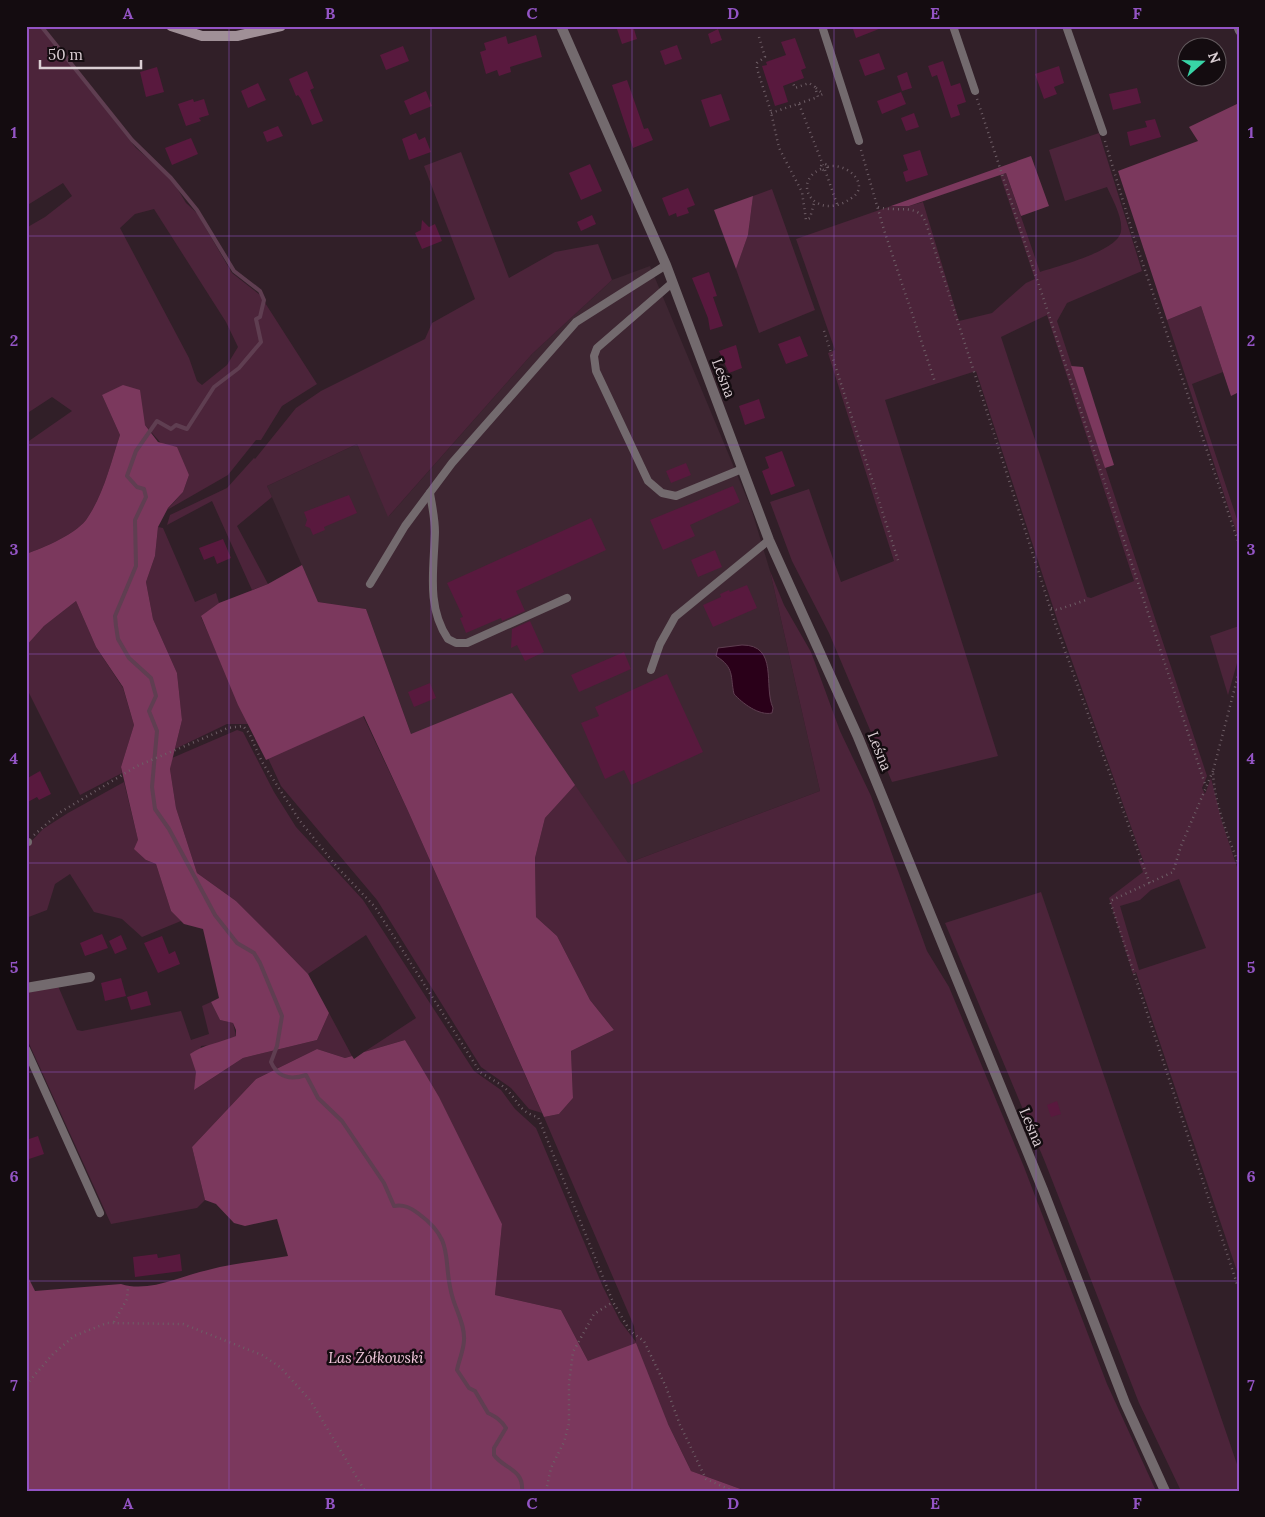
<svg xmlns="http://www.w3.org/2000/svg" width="1265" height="1517" font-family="Lora,serif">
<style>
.built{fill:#3e2632}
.green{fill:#4c243a;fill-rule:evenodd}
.forest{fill:#7b385d}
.water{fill:#2a0019;stroke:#5f3e51}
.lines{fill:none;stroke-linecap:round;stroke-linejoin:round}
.stream{stroke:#5f3e51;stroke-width:4}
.building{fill:#59193e}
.path{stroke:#6e5e66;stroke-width:2.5;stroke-dasharray:1 4;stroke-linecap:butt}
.service{stroke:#736a6e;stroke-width:8}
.minor{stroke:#736a6e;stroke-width:10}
.secondary{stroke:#a09097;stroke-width:10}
.grid{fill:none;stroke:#9354c4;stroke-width:1;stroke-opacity:0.55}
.labels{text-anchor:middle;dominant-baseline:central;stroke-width:5;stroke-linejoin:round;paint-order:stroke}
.street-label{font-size:15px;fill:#daced3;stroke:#140c10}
.park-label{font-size:15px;font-style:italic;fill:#f3c9dd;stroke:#140c10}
.neatline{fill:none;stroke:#9354c4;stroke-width:2}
.grid-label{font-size:16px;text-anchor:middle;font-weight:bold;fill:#9354c4}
</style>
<rect width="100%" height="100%" fill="#311f28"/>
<polygon class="built" points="650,266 751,508 770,571 820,791 628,863 411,734 366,609 318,602 267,486 357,444 389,516 532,354 612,280"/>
<g class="green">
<path d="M26 26H39L136 148 171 178 186 203 197 213 232 273 260 295 317 384 282 406 261 440H256L228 475 167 510 183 492 189 475 145 425 102 395 120 435C111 462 104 493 88 517 79 533 43 548 26 554V443L72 411 52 397 26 414V228L45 217 72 196 63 183 26 206ZM154 209 226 322 238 347 227 365 202 385 197 381 189 358 120 228 135 214Z"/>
<path d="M1099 133 1142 271 1067 303 1057 321 1207 776 1202 788 1205 794 1211 778 1222 822 1239 873V1277L1136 972 1133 974 1109 898 1143 872 1138 859 1144 863 1058 622 976 371 885 400 998 756 892 782 829 633 792 561 770 502 809 489 841 582 894 561 828 353 835 350 796 239 891 206H909L923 202 959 321 992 313 1026 283 1035 279 1000 175 1006 173 1040 272C1058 266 1119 251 1121 231 1123 217 1112 199 1107 187L1065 201 1049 150ZM1047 315 1134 581 1091 598 1087 597 1001 337ZM1179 879 1206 948 1139 970 1120 906 1140 900 1151 890Z"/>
<polygon points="461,152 509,278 555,252 598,244 612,280 532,354 388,517 357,444 267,486 272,497 237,526 268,584 252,590 212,501 167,525 170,515 227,488 254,458 255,459 296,408 321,391 425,339 432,323 475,299 424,166"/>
<polygon points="772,189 815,310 759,333 736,269 748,235 753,196"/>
<polygon points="1201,306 1223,372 1192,384 1239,525 1239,540 1167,320"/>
<polygon points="158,527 163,528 195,602 216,593 219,603 201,617 248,724 227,724 175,749 182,720 177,673 153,619 146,582 155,556"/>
<polygon points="770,571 784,605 811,652 840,731 871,796 927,951 949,987 1024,1167 1107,1384 1156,1491 746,1491 691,1471 668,1424 588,1361 561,1310 495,1295 502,1224 405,1040 364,1052 416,1018 366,935 308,974 236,901 197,873 176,808 170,769 172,758 237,730 243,732 274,792 296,827 363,900 474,1071 501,1090 515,1109 536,1128 603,1287 620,1321 636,1342 634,1326 544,1117 559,1114 573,1098 571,1051 614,1030 590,1000 557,936 536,917 535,858 545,818 575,785 628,863 820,791"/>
<polygon points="76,601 96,647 123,688 134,725 121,767 122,773 80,795 26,687 26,646 44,626"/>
<polygon points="1239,626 1239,656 1228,695 1210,636"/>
<polygon points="363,716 408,811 542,1113 529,1109 511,1088 481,1067 377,900 281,786 268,758"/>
<polygon points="124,782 138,840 146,860 156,864 171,911 181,921 142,937 122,919 94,912 70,874 55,884 47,910 26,918 26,847 43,829 68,813"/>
<polygon points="1041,892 1239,1470 1239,1491 1181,1491 1139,1403 1045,1162 945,923"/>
<polygon points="58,986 77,1030 82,1031 181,1011 191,1040 209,1034 202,1006 211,1002 220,1020 233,1023 236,1036 220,1044 201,1046 194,1090 243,1058 317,1040 329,1013 352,1056 345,1058 317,1049 256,1079 192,1147 205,1200 197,1208 111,1224 26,1037 26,993"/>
</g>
<g class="forest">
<polygon points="1239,103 1239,392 1231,396 1201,306 1167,320 1118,171 1198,141 1189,127"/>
<polygon points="1031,156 1049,206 1021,216 1006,173 909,206 891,206"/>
<polygon points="753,196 748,235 736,269 714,210"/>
<polygon points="1071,366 1083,367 1114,465 1105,468"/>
<path d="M123 385 140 390 145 425 158 442 177 447 189 475 183 492 168 508 158 527 155 556 146 582 153 619 177 673 182 720 170 769 176 808 197 873 236 901 275 940 308 974 329 1013 317 1040 243 1058 194 1090 196 1072 190 1054C204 1044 220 1043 236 1036V1030L233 1023 220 1020 211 1002 219 998 203 929 184 924 171 911 156 864 146 860 134 849 138 840 121 767 134 725 123 687 96 647 76 601 44 626 26 646V554C43 548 79 533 88 517 104 493 111 462 120 435L102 395Z"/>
<polygon points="302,565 318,602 366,609 411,734 512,693 575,785 545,818 535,858 536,917 557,936 590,1000 614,1030 571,1051 573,1098 559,1114 544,1117 408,811 364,716 266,760 238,705 201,616 219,603 268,584"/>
<path d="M405 1040 439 1097 502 1224 495 1295 561 1310 588 1361 636 1343 668 1424 691 1471 746 1491H26V1273L35 1291 121 1284C149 1293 181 1276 208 1270 234 1263 261 1261 288 1256L277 1219 245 1226 234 1223 216 1204 205 1200 192 1147 256 1079 317 1049 345 1058 352 1056 354 1059 364 1052Z"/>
</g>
<path class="water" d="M742 645C779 645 763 686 773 708L772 713C759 716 742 703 734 694 730 676 735 668 716 656L718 648Z"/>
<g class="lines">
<path class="stream" d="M41 26 132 140 171 178 197 210 234 271 260 291 264 300 260 317 256 319 261 342 239 368 214 387 187 429 176 425 171 429 157 421 136 451 127 476 137 487 144 489 146 497 135 520 136 566 115 616 116 626 118 639 129 658 151 678 156 696 149 711 157 731 152 787 155 809 169 829 215 915 237 943 254 953 260 963 282 1016 277 1046 271 1062C278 1078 291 1080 306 1075L318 1098 342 1121 384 1183 394 1206C404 1204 411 1208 419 1214 457 1242 441 1261 453 1299 457 1312 465 1326 464 1340 464 1349 459 1360 457 1370L469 1388 475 1391 488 1413C496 1417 501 1420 506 1428L494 1448V1455C504 1469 524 1469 522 1491"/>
</g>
<g class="building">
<polygon points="616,26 633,26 637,39 622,44"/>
<polygon points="852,26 884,26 884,27 856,38"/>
<polygon points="718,29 722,40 711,44 708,34"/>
<polygon points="536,35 542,57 510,67 511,72 499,76 497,70 486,74 480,52 486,50 484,43 506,36 508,44"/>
<polygon points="795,38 806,68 801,70 804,78 783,86 788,102 775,106 762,66 767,65 766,62 786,55 781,42"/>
<polygon points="677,45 682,59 665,65 660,51"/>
<polygon points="403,46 409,61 386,70 380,55"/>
<polygon points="879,53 885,69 865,76 859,60"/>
<polygon points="943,61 951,86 960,83 966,102 957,105 960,115 951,118 937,75 932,77 928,66"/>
<polygon points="1059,66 1064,83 1054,87 1057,94 1044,99 1035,74"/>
<polygon points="157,67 164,92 146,97 140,72"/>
<polygon points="307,71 314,88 310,90 323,121 312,125 301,99 298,95 296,96 289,79"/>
<polygon points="907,72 912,88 902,91 897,76"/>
<polygon points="627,80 644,129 648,128 653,140 633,148 612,85"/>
<polygon points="258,83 266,100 248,108 241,91"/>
<polygon points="1137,88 1141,103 1113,110 1109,94"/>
<polygon points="426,91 432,106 410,115 404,101"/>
<polygon points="901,92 906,104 882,114 877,101"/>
<polygon points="721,94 730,120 710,127 701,100"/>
<polygon points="193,99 194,102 204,99 209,115 199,118 201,121 186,126 178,104"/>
<polygon points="914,113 919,127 906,131 901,118"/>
<polygon points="1155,119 1161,137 1130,146 1127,132 1147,127 1145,121"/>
<polygon points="278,126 283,136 267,142 263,132"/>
<polygon points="416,133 419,140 425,137 431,152 409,160 402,139"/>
<polygon points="191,138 198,154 172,165 165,148"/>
<polygon points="920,150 928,175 906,182 903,172 908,170 903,155"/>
<polygon points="590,164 602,191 581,200 569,173"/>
<polygon points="688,188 695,205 687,208 689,213 677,217 676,213 669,216 662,198"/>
<polygon points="592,215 596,224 581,231 577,222"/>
<polygon points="422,220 429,227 435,224 442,241 422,249 415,233 421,230"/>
<polygon points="709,272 717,296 713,297 723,326 710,330 708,318 692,278"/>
<polygon points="800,336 808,356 786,364 778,344"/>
<polygon points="736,345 742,368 729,373 719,351"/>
<polygon points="759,399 765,418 745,425 739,406"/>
<polygon points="782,451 795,486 771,495 762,471 769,468 765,457"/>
<polygon points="686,463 691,475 671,483 666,471"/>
<polygon points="733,486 740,502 690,525 695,536 663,550 650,520"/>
<polygon points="349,495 357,513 324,527 325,530 313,535 310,528 305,526 307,520 304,512"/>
<polygon points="591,518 606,550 516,591 525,611 502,621 501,618 466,633 460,618 463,617 447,583"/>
<polygon points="223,539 231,558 217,564 214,556 204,560 199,548"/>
<polygon points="715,550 722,567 698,577 691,560"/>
<polygon points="747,585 757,608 713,627 703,605 721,597 720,594 729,590 730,592"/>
<polygon points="530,621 544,652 525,661 517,645 511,648 512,629"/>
<polygon points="624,652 631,669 579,692 571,675"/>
<polygon points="667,674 703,752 631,785 624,770 605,779 581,723 599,716 595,707"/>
<polygon points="430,683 436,698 414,707 408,692"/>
<polygon points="40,771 51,794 39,800 37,797 26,803 26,779"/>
<polygon points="102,934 108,948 85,956 80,943"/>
<polygon points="121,935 127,949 115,954 109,941"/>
<polygon points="162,936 169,954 175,951 180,964 158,973 144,943"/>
<polygon points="121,978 126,996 105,1001 101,983"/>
<polygon points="147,991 151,1005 131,1010 127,997"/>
<polygon points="1057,1101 1061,1114 1051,1117 1047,1105"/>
<polygon points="38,1136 44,1154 26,1160 26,1140"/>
<polygon points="157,1254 158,1258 180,1254 182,1271 135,1277 133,1257"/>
</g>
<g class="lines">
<g class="path">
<polyline points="759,37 765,57 757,63 757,69 771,112 779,148 802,192 806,220 810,218 814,203"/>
<polyline points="816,88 823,94 818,96"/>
<polyline points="977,99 1206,787"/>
<polyline points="799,104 823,165"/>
<polyline points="771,113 818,97 815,87 809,83 795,88 793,83"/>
<polyline points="1105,141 1135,241 1239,544"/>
<polyline points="861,150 884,230 935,382"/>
<circle cx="824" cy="167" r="3"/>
<path d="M821 169C789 183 817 224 853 197 871 183 844 161 827 167"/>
<polyline points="825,170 837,204"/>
<path d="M878 207C898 213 918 202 926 223L1056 626 1150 884"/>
<polyline points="824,331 898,560"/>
<polyline points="1051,608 1057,610 1086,600"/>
<path d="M1239 672 1213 771C1214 804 1228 835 1239 866"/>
<polyline points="1213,771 1181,846 1173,872 1110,901 1239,1290"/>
<path d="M34 835 59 813 137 766 228 728 243 726 249 733 262 762 300 821 337 867 375 907 480 1072C489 1078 500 1083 507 1090 519 1102 519 1112 538 1117L613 1302 630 1331 644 1341 666 1387 680 1425 706 1479 733 1491"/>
<polyline points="114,1322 127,1299 128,1287"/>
<polyline points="26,1385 53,1354 74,1336 107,1323 183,1324 262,1355 280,1367 310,1400 365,1491"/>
<polyline points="546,1491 551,1468 564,1442 569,1423 569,1383 573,1352 594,1314 613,1302"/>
</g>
<g class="service">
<polyline points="822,26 859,141"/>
<polyline points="953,26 975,91"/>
<polyline points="1066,26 1103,132"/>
<polyline points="1237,26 1239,31"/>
<polyline points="672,283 597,348 594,356 596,371 648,481 662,493 676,496 742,469"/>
<path d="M430 493C432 506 435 519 435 532 434 568 426 607 448 639L456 643H467L567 598"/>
<polyline points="370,584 405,526 452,463 576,322 666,265"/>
<polyline points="651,670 660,644 675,617 769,540"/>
<polyline points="26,842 28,842"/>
<polyline points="26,1049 100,1213"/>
</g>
<g class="minor">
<polyline points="561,26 666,265 769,540 858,737 1043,1190 1125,1403 1165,1491"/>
<polyline points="26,988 90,977"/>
</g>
<polyline class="secondary" points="171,26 202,36 237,36 281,26"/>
</g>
<path class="grid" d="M229 26V1491M431 26V1491M632 26V1491M834 26V1491M1036 26V1491M26 236H1239M26 445H1239M26 654H1239M26 863H1239M26 1072H1239M26 1281H1239"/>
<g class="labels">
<g class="street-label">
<text transform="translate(724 378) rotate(69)">Leśna</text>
<text transform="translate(880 751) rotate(68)">Leśna</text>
<text transform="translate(1032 1127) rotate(67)">Leśna</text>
</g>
<g class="park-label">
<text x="376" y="1357">Las Żółkowski</text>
</g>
</g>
<rect width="1265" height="1517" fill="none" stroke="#140c10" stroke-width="55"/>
<g transform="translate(1202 62) rotate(70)"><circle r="24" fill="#140c10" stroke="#635a5e"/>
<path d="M0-4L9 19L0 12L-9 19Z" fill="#38d4a6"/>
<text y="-8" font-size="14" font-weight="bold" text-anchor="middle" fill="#daced3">N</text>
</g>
<path d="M40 60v8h101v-8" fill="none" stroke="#daced3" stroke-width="2.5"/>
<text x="48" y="60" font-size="15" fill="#daced3" stroke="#140c10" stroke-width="4" paint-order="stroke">50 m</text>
<rect x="28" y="28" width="1210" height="1462" class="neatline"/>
<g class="grid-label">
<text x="128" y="19">A</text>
<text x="330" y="19">B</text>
<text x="532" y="19">C</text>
<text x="733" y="19">D</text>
<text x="935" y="19">E</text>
<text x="1137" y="19">F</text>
<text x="14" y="138">1</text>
<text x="1251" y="138">1</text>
<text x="14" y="346">2</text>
<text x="1251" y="346">2</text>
<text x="14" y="555">3</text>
<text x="1251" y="555">3</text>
<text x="14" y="764">4</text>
<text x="1251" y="764">4</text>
<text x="14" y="973">5</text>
<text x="1251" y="973">5</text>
<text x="14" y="1182">6</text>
<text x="1251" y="1182">6</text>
<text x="14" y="1391">7</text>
<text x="1251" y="1391">7</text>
<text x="128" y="1509">A</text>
<text x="330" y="1509">B</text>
<text x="532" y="1509">C</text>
<text x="733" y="1509">D</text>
<text x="935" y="1509">E</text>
<text x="1137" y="1509">F</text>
</g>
</svg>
